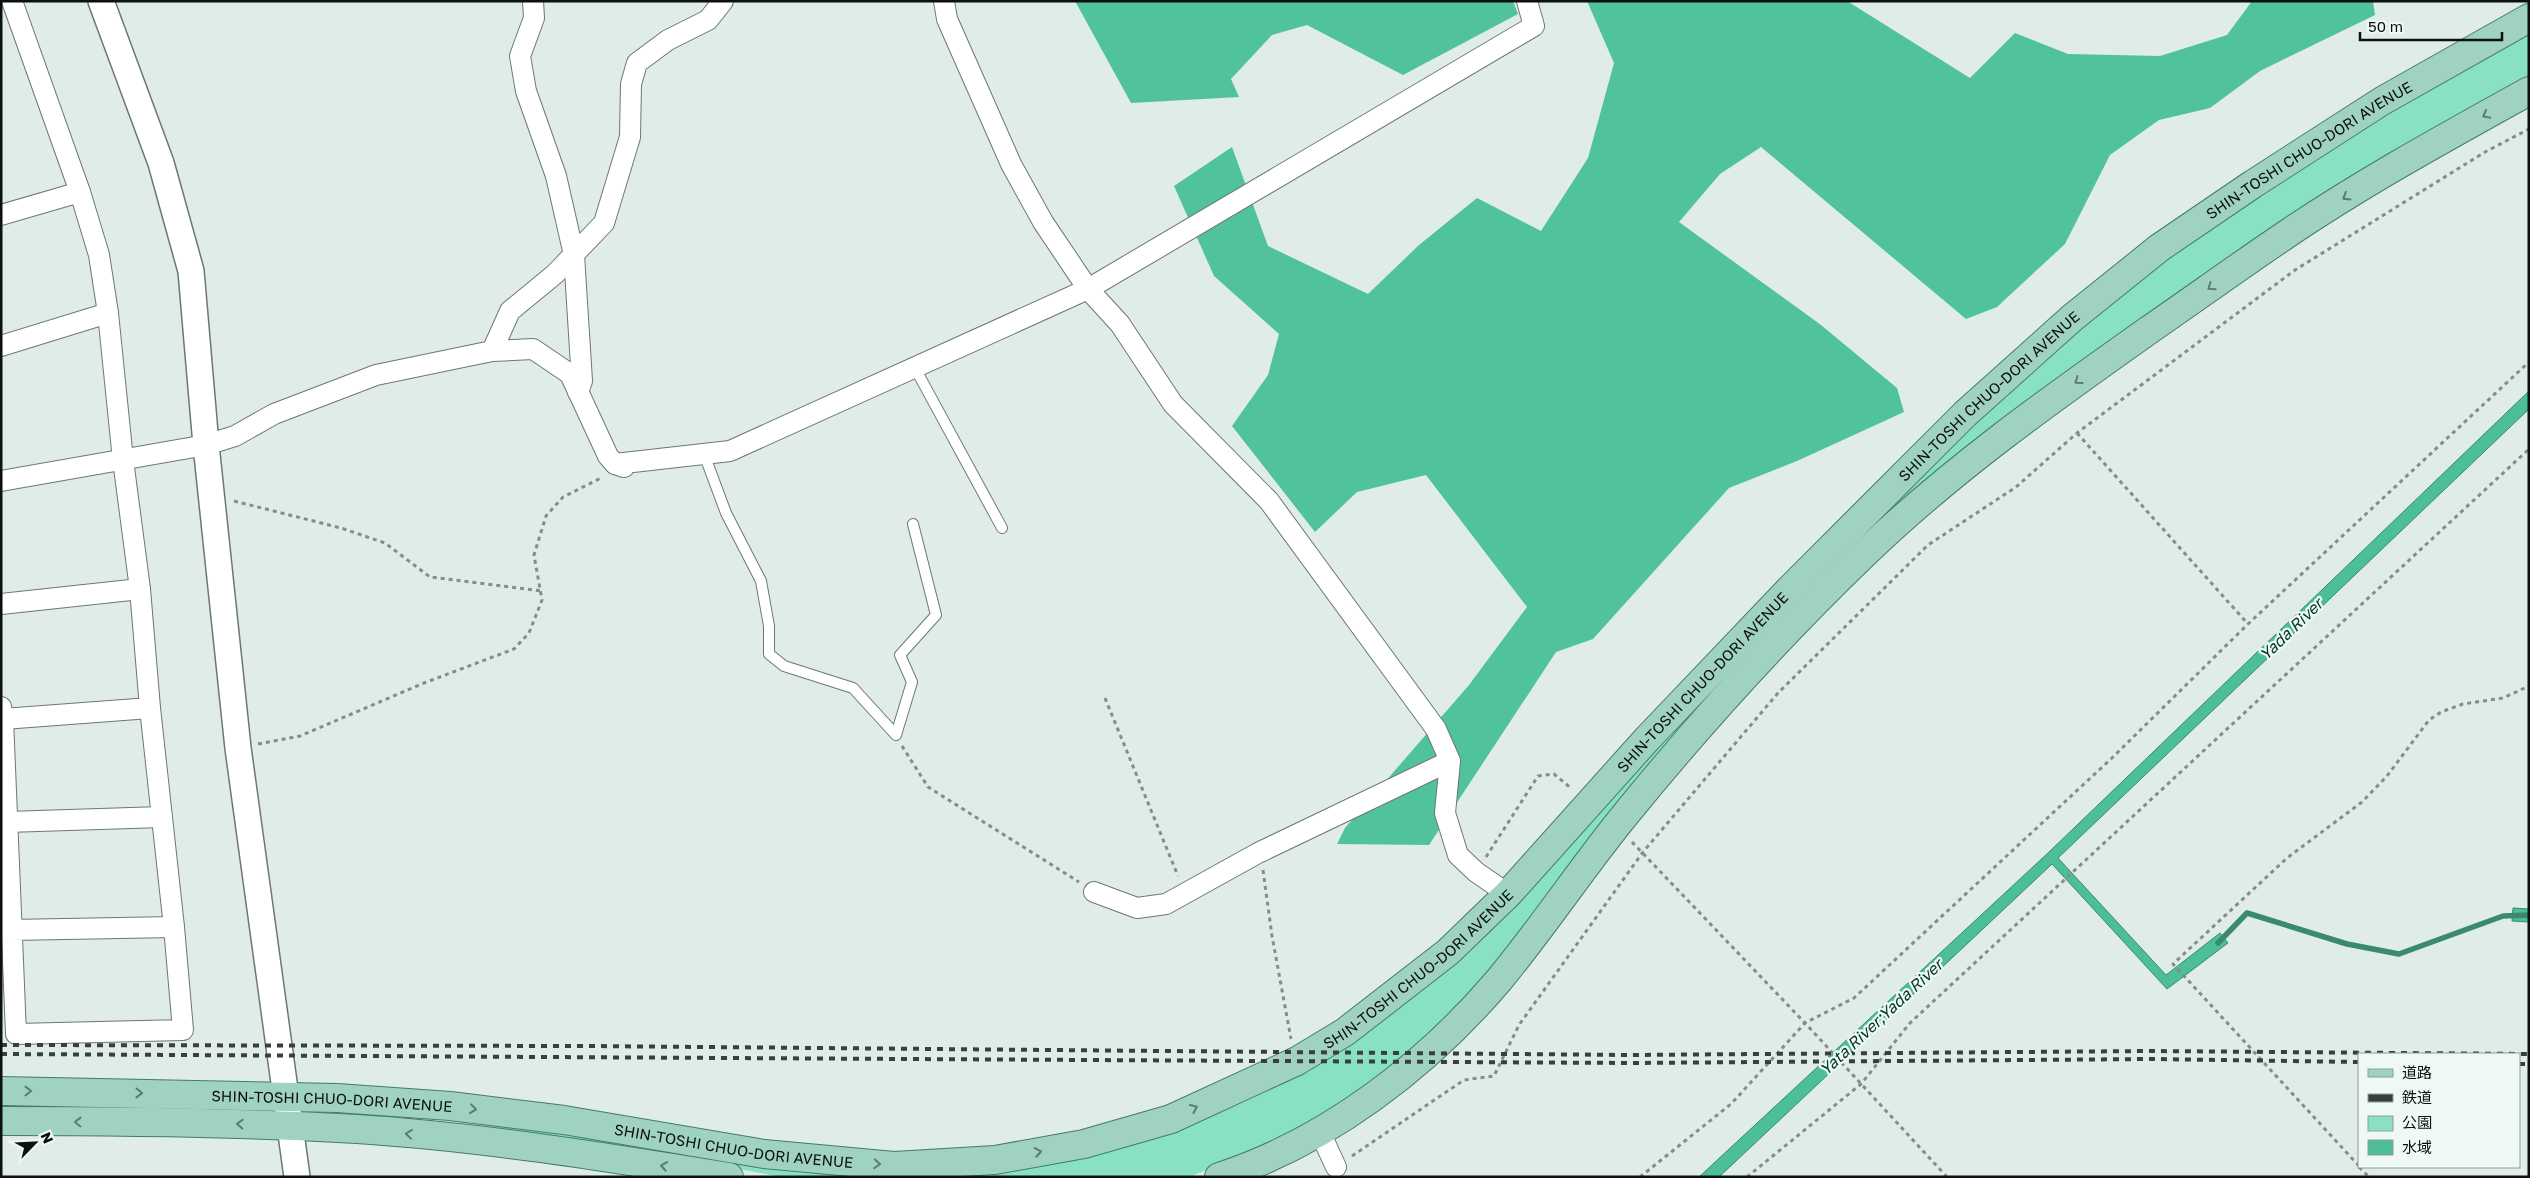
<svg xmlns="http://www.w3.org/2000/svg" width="2530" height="1178" font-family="'Golos Text','Noto Sans JP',sans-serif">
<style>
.green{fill:#88e2c2}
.forest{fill:#50c39e}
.water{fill:#4cbf9a;stroke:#398a70}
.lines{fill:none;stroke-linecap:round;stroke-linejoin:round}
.stream{stroke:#398a70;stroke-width:5.5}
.service-casing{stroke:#6d7773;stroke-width:12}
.minor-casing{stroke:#6d7773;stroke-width:22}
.tertiary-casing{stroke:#6d7773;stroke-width:28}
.primary-casing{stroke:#437b67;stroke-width:30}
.path{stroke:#858d8a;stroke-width:3;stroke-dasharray:4 4;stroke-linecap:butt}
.service{stroke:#fff;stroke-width:10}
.minor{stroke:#fff;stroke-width:20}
.tertiary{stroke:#fff;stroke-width:25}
.primary{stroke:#a0d2c1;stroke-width:28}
.rail{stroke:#393f3c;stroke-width:4;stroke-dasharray:6 6;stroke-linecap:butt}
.oneway{stroke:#5d7b70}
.labels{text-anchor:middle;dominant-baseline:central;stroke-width:4.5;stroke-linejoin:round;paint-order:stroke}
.street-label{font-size:15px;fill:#0c100e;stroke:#eef9f4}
.water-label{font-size:16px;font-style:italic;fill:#03382a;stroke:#eef9f4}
</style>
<rect width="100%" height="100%" fill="#e0ece7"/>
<path class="green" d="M2529 30V77L2494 96 2026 402C1966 447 1909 493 1855 543L1446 1022C1404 1057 1362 1091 1315 1120 1279 1142 1228 1161 1189 1177H781L693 1160 552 1138 446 1118V1115L805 1170 1168 1134 1249 1100 1287 1081 1352 1041 1646 757 1968 426 2152 266 2414 92Z"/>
<g class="forest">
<polygon points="1075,1 1513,1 1518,14 1403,75 1307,25 1272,35 1231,79 1239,97 1131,103"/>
<polygon points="1587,1 1847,1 1970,78 2015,33 2068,54 2160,56 2227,35 2252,1 2373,1 2375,15 2260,71 2210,108 2159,120 2110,155 2065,244 1997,307 1966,319 1761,147 1720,174 1679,222 1821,325 1897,388 1904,412 1797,461 1729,488 1593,639 1556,652 1429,845 1337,844 1345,828 1469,685 1527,607 1426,475 1357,492 1315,532 1232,426 1268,375 1279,334 1214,276 1174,186 1232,147 1268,246 1368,294 1419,245 1477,198 1541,231 1588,158 1614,63"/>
</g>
<g class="water">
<polygon points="2529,391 2529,409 2058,858 2166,975 2220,933 2228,943 2167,989 2052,864 1719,1177 1699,1177 2049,852"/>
<polygon points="2513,908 2529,909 2529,922 2512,921"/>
</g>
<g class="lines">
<polyline class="stream" points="2218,943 2247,913 2347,944 2399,954 2503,916 2529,915"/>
<g class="service-casing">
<g id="service">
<polyline points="915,368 1002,528"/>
<polyline points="704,454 726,513 761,581 769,626 769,654 784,666 853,688 896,735 912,682 900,655 936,615 913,524"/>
</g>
</g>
<g class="minor-casing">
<g id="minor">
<polyline points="12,1 80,192"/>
<polyline points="533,1 534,18 520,56 526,91 556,176 574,255 582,381 578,392"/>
<polyline points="944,1 947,19 1011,164 1043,222 1088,289 1120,324 1173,404 1269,501 1436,729 1450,761 1445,813 1458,855 1476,872 1508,894"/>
<polyline points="1,215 80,192 99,255 108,313 123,460 140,589 150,708 3,719"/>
<polyline points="1,346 108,313"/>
<polyline points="492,351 510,311 555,274 604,223 630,137 631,84 637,63 668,40 708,20 723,1"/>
<polyline points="615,464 730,451 1088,289 1534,26 1527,1"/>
<polyline points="1,481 206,445 235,436 274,414 376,375 492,351 533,349 570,374 608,456 615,464 624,467"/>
<polyline points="1,604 140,589"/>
<polyline points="1,707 3,719 16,1034 183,1030 174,927 10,930"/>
<polyline points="150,708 174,927"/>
<polyline points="7,822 162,817"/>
<polyline points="1094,892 1137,908 1166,904 1258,853 1450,761"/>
<polyline points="1319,1130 1336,1167"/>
</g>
</g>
<g class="tertiary-casing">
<polyline id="tertiary" points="101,1 161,163 191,271 206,445 238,748 297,1177"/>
</g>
<g class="primary-casing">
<g id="primary">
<path id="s1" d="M1 1091 337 1098 450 1106 564 1120 764 1154 894 1166 995 1160 1084 1144 1171 1119 1297 1061 1345 1032 1448 952 1508 894 1647 739 1792 587 1965 414 2072 318 2159 248 2253 184 2382 101 2529 18"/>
<path d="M1 1121C120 1121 239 1122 357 1129 482 1137 606 1157 729 1177"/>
<path d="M1219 1177C1327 1142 1426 1066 1499 980 1543 927 1581 869 1625 815 1699 724 1779 636 1864 554 1951 470 2050 400 2149 330 2194 299 2238 267 2284 236 2362 183 2446 137 2529 91"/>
</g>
</g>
<g class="path">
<polyline points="2077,433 2248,624"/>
<polyline points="234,501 341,528 385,543 430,577 541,591"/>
<polyline points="1105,698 1178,876"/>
<polyline points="258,744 300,736 424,683 514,649 529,633 542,600 534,555 546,516 563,497 603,477"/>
<polyline points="902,746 928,787 1079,882"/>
<polyline points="1632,842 1805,1023 1947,1177"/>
<polyline points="1486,857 1538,776 1554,774 1572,789"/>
<polyline points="1263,870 1272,936 1291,1039"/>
<polyline points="1352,1156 1464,1080 1494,1076 1519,1025 1643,852 1778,693 1928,545 2016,487 2077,433 2295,270 2485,152 2529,129"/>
<polyline points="2359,1166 2173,964 2287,858 2362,802 2387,776 2429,720 2441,712 2463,704 2503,698 2529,686"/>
<polyline points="2359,1167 2369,1177"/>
<polyline points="1640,1177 1731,1104 1805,1023 1854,998 2113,757 2248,624 2529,362"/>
<polyline points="1747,1177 1861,1084 1910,1023 2529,449"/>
</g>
<use href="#service" class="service"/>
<use href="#minor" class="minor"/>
<use href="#tertiary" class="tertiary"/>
<use href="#primary" class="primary"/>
<g class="rail">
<polyline points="1,1045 587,1046 1629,1055 2150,1051 2529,1054"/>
<polyline points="1,1054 1632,1063 2153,1059 2359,1062"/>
<polyline points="2519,1064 2529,1064"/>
</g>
</g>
<defs><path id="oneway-chevron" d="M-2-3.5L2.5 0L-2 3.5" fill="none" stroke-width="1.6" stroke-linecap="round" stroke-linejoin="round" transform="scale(1.25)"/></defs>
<g class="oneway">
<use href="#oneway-chevron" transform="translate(2486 115) rotate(151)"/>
<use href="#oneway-chevron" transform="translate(2346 197) rotate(148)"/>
<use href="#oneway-chevron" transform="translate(2211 287) rotate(145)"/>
<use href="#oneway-chevron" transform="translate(2078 381) rotate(144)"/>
<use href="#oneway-chevron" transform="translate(28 1091)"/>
<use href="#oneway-chevron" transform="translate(139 1093) rotate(1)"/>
<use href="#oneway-chevron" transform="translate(1194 1108) rotate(-24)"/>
<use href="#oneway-chevron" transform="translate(473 1109) rotate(7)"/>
<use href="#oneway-chevron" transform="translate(78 1122) rotate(-179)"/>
<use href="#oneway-chevron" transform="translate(240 1124) rotate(-177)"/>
<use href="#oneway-chevron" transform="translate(409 1134) rotate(-174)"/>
<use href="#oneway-chevron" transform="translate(1038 1152) rotate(-10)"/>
<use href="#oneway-chevron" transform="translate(877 1164) rotate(5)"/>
<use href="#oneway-chevron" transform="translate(664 1166) rotate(-171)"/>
</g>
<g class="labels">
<g class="street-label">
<text stroke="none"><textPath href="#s1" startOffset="2686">SHIN-TOSHI CHUO-DORI AVENUE</textPath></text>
<text stroke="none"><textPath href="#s1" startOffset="2281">SHIN-TOSHI CHUO-DORI AVENUE</textPath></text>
<text stroke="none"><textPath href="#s1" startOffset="1876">SHIN-TOSHI CHUO-DORI AVENUE</textPath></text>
<text stroke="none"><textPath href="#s1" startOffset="1471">SHIN-TOSHI CHUO-DORI AVENUE</textPath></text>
<text stroke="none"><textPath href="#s1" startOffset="331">SHIN-TOSHI CHUO-DORI AVENUE</textPath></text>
<text stroke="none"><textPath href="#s1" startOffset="736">SHIN-TOSHI CHUO-DORI AVENUE</textPath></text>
</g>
<g class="water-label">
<text transform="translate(2291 629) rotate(-44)">Yada River</text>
<text transform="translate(1881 1017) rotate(-43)">Yata River;Yada River</text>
</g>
</g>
<rect width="2530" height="1178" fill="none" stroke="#0c100e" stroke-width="5"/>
<rect x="2358" y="1053" width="162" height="115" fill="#eef9f4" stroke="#949c98"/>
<rect x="2368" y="1069" width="25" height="8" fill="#a0d2c1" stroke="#949c98"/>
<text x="2402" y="1078" font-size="15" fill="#0c100e">道路</text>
<rect x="2368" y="1094" width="25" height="8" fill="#393f3c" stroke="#949c98"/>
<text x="2402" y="1103" font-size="15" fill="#0c100e">鉄道</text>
<rect x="2368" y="1116" width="25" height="15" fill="#88e2c2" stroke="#949c98"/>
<text x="2402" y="1128" font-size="15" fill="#0c100e">公園</text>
<rect x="2368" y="1140" width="25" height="15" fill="#4cbf9a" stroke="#949c98"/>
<text x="2402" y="1153" font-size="15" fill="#0c100e">水域</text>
<g transform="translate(35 1143) rotate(66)" stroke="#eef9f4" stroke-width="4" paint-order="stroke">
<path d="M0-4L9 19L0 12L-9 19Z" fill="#0c100e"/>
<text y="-8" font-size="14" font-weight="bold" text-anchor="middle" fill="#0c100e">N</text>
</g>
<path d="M2360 32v8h142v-8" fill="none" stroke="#0c100e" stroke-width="2.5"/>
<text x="2368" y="32" font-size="15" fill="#0c100e" stroke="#eef9f4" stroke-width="4" paint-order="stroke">50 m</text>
</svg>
